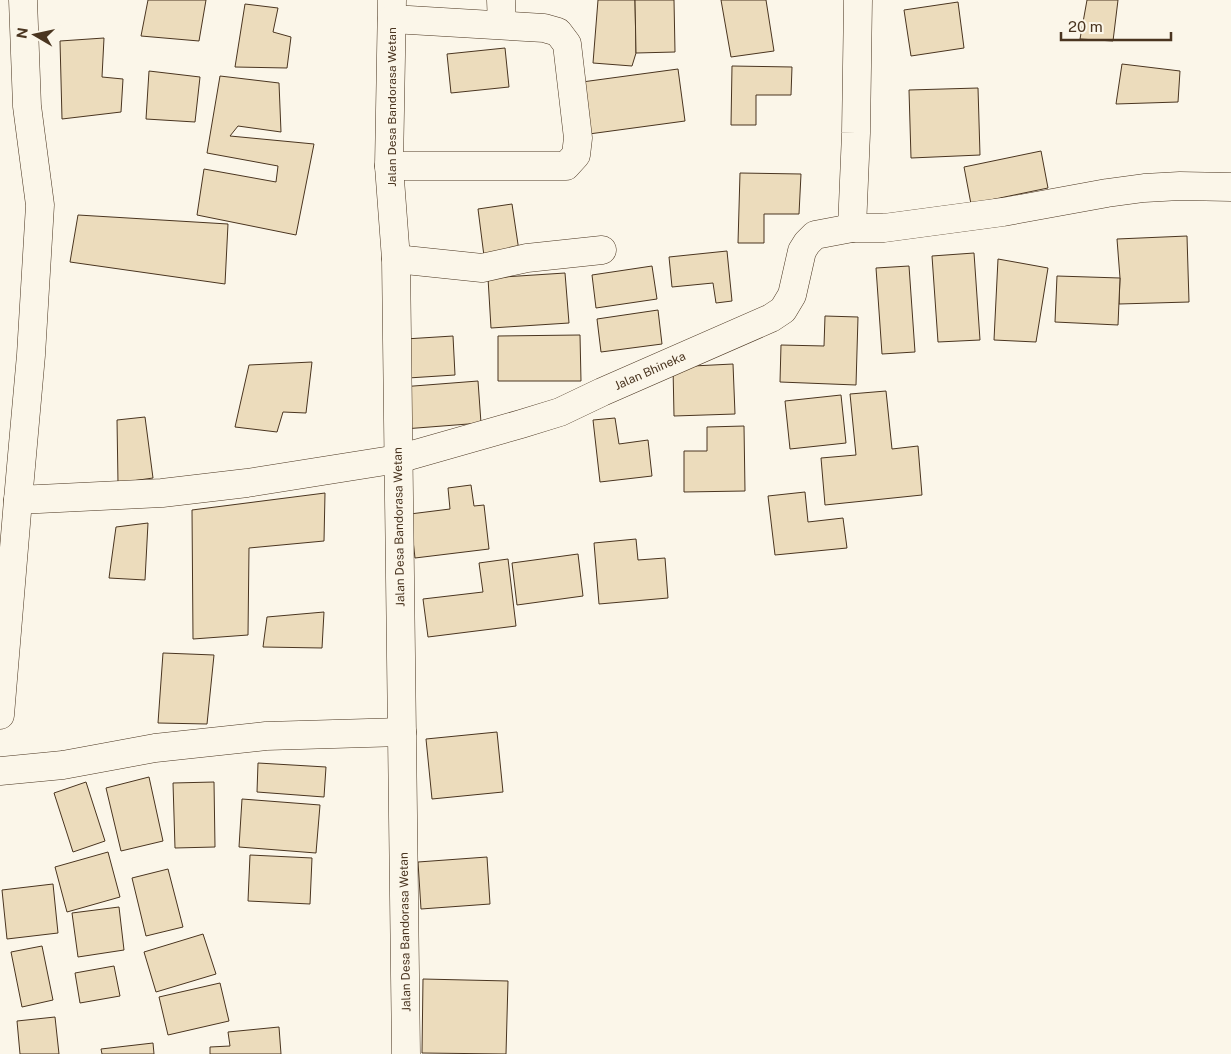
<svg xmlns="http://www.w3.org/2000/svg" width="1231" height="1054" font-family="'Public Sans',sans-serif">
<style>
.building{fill:#ecdcbc;stroke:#4a3520}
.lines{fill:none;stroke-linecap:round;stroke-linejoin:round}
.street-casing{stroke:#4a3520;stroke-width:29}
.street{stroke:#fbf6e9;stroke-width:28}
.labels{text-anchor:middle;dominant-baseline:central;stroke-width:4;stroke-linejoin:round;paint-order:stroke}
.street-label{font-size:12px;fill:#4a3520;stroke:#fbf6e9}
</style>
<rect width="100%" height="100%" fill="#fbf6e9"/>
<g class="building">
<polygon points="148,0 206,0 199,41 141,36"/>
<polygon points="598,0 635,0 636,53 632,66 593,63"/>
<polygon points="635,0 674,0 675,52 636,53"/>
<polygon points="721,0 766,0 774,51 731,57"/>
<polygon points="1087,0 1118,0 1113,41 1080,39"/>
<polygon points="958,2 964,48 911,56 904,10"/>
<polygon points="245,4 278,8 273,32 291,37 287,68 235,67"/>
<polygon points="104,38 102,77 123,79 121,112 62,119 60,41"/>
<polygon points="505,48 509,87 451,93 447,54"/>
<polygon points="1122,64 1180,71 1178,102 1116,104"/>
<polygon points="732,66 792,67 791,95 756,95 756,125 731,125"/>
<polygon points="678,69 685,121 589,134 582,82"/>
<polygon points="149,71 200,77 195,122 146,119"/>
<polygon points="220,76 279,83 281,132 238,126 230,136 314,144 296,235 197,215 204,169 276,182 278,166 207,153"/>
<polygon points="978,88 980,155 911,158 909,90"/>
<polygon points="1041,151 1048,188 971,204 964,167"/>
<polygon points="740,173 801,174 799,214 764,214 764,243 738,243"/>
<polygon points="512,204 519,251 484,256 478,209"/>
<polygon points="78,215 228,224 225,284 70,262"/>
<polygon points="1187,236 1189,302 1119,304 1120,278 1117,239"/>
<polygon points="727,251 732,301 716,303 713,283 672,287 669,257"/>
<polygon points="974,253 980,340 938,342 932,256"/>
<polygon points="998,259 1048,268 1036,342 994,340"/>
<polygon points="652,266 657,299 596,308 592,275"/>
<polygon points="909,266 915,352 882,354 876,268"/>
<polygon points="565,273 569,323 491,328 488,278"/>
<polygon points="1057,276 1120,278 1118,325 1055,322"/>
<polygon points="658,310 662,344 601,352 597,319"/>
<polygon points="825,316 858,317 856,385 780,382 781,345 824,346"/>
<polygon points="580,335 581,381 498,381 498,336"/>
<polygon points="453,336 455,375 408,378 405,339"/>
<polygon points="312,362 306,413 283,412 277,432 235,427 249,365"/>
<polygon points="733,364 735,414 674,416 673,367"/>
<polygon points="478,381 481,423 404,429 401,387"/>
<polygon points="886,391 892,449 918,446 922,495 825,505 821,458 856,455 850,394"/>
<polygon points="841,395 846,443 790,449 785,401"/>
<polygon points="145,417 153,478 118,483 117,420"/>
<polygon points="615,418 619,444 648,440 652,476 600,482 593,420"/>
<polygon points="744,426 745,491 684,492 684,451 707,451 707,427"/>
<polygon points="471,485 474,506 484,505 489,549 415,558 410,514 450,509 448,488"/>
<polygon points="805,492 808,522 843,518 847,548 775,555 768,496"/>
<polygon points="325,493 324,541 249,548 248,635 193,639 192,510"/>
<polygon points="148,523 145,580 109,578 116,527"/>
<polygon points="636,539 638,560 665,558 668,598 599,604 594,543"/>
<polygon points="578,554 583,596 517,605 512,563"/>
<polygon points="508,559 516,626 428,637 423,599 483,592 479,563"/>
<polygon points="324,612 322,648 263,647 267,617"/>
<polygon points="163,653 214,655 207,724 158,723"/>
<polygon points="497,732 503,792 432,799 426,739"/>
<polygon points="258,763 326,767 324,797 257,792"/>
<polygon points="149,777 163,841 121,851 106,788"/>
<polygon points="86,782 105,841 73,852 54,793"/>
<polygon points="214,782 215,847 175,848 173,783"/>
<polygon points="242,799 320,805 316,853 239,847"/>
<polygon points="108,852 120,897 67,912 55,867"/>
<polygon points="250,855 312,858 310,904 248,901"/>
<polygon points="487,857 490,904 421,909 418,862"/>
<polygon points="168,869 183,927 146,936 132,878"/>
<polygon points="53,884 58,933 7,939 2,890"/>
<polygon points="119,907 124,950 78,957 72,913"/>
<polygon points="203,934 216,974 156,992 144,952"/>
<polygon points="42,946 53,1000 22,1007 11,952"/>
<polygon points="114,966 120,996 80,1003 75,973"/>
<polygon points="423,979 508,981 506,1054 422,1053"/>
<polygon points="220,983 229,1021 168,1035 159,997"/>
<polygon points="55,1017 59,1054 20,1054 17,1021"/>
<polygon points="279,1027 281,1054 210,1054 210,1047 230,1046 228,1032"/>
<polygon points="153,1043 154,1054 102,1054 101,1049"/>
</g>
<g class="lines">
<g class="street-casing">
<g id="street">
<polyline points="23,0 27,106 40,205 31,355 18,500 162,493 247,483 398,459 521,424 560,412 602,392 771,318 783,310 792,295 802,251 807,243 815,235 852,228 884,228 1003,212 1107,193 1144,188 1180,186 1231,187"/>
<polyline points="392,0 389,166 396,259 406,1054"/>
<polyline points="501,0 502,25"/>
<polyline points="389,166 566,166 576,155 578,138 567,44 558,32 544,28 392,19"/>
<polyline points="852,228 856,133 858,0"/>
<polyline points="396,259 482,268 527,258 602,250"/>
<polyline points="0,715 18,500"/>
<polyline points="0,771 63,765 155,748 266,736 402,732"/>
</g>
</g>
<use href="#street" class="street"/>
</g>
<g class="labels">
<g class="street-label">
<text transform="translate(392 107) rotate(-90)">Jalan Desa Bandorasa Wetan</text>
<text transform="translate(650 371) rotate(-24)">Jalan Bhineka</text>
<text transform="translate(399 527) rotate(-91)">Jalan Desa Bandorasa Wetan</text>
<text transform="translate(405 932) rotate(-91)">Jalan Desa Bandorasa Wetan</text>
</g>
</g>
<g transform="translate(35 35) rotate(279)" stroke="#fbf6e9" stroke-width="4" paint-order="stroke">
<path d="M0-4L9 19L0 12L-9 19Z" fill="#4a3520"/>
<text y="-8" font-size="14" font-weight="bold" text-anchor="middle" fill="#4a3520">N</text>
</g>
<path d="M1061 32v8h110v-8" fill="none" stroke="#4a3520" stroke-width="2.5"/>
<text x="1068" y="32" font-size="15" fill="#4a3520" stroke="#fbf6e9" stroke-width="4" paint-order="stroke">20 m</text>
</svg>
